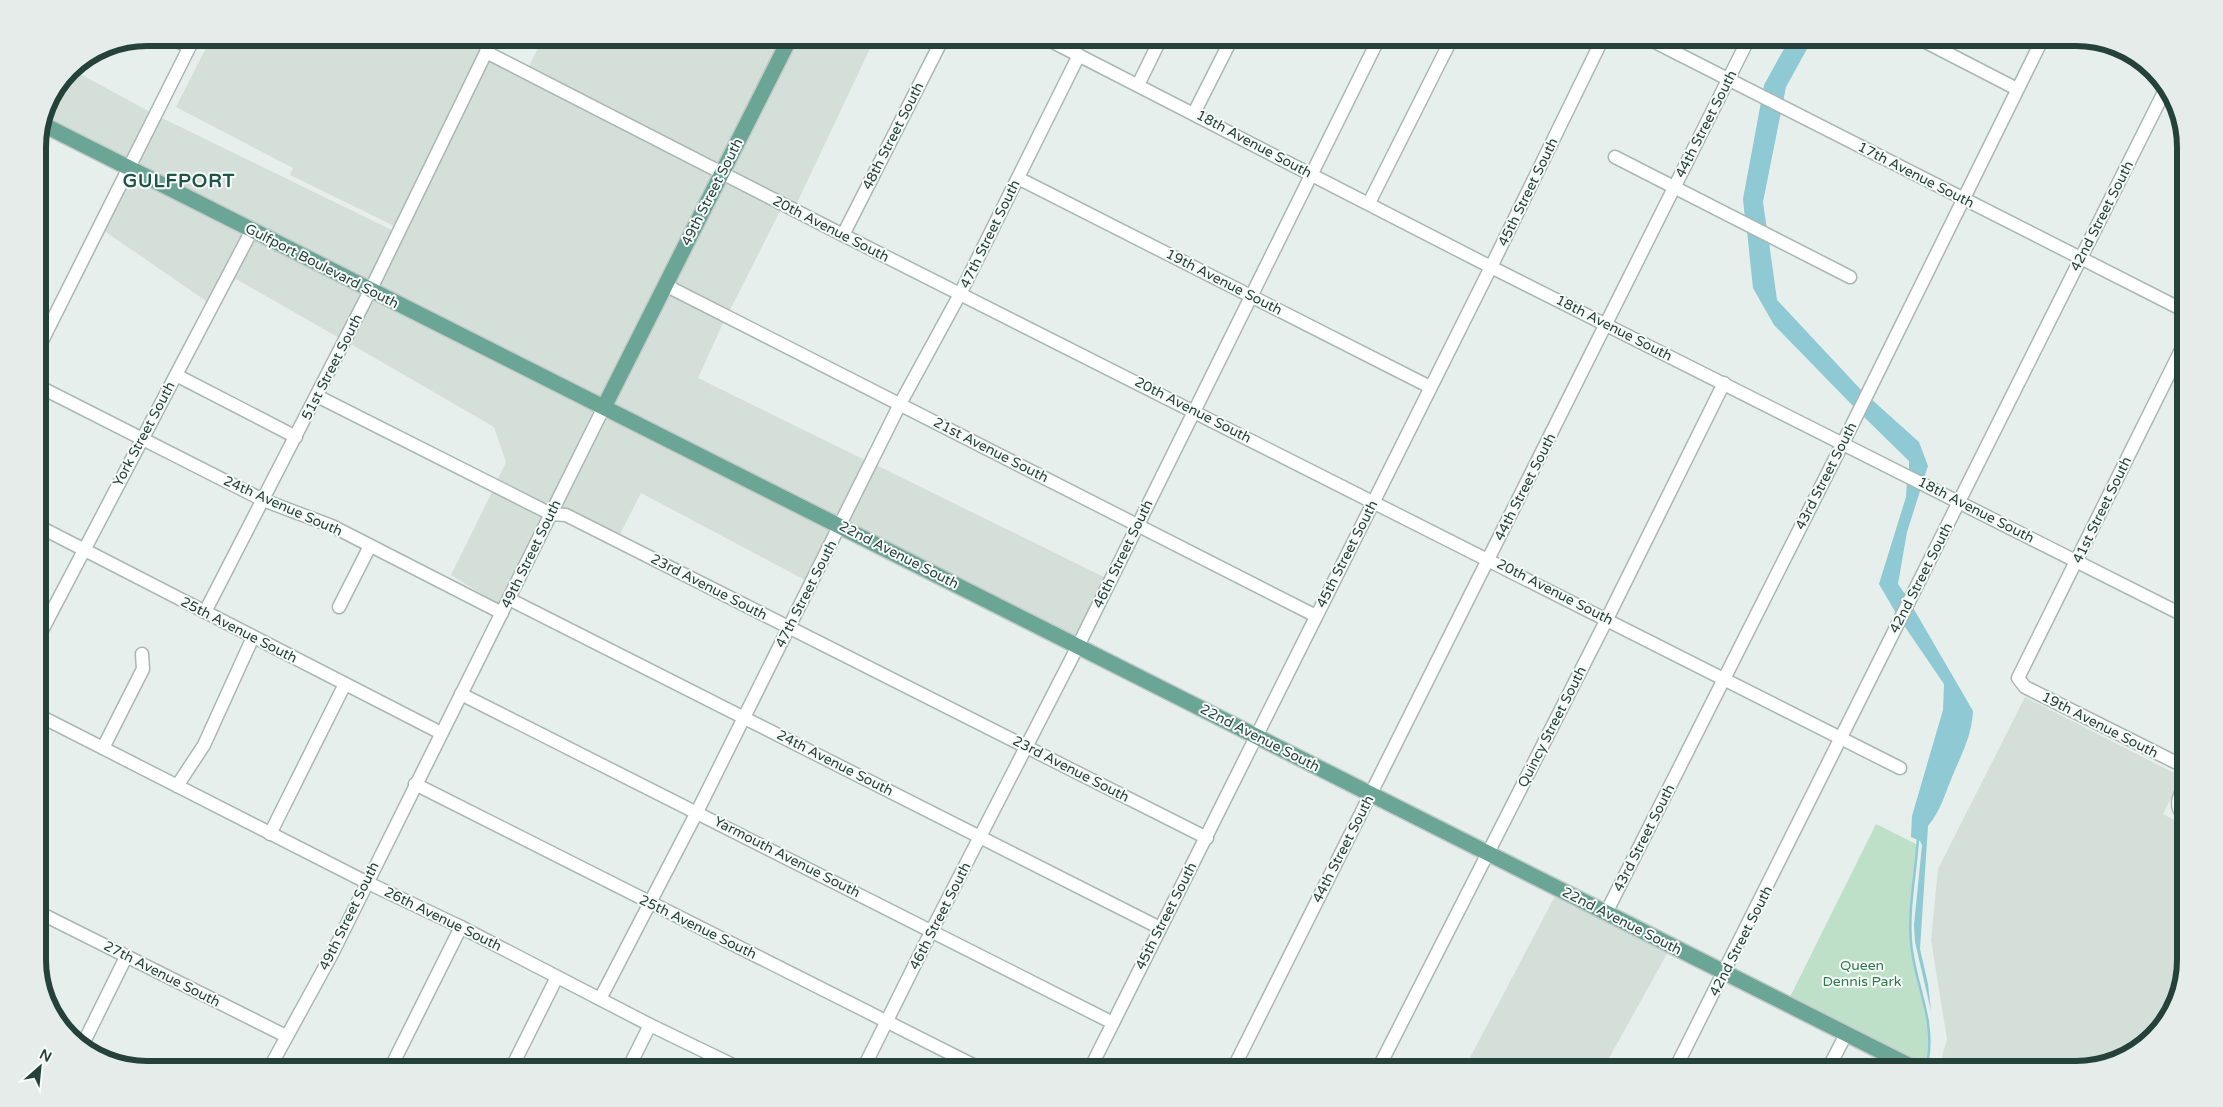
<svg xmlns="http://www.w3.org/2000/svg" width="2223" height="1107" font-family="'Varela Round',sans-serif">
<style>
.built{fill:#d4dfda}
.green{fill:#bfe0c8}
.water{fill:#8ec9d4}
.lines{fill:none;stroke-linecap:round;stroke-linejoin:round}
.stream{stroke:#8ec9d4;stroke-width:2.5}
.minor-casing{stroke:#a8b8b2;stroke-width:15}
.major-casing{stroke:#c2cac8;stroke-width:18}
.minor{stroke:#fff;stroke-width:12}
.major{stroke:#6aa596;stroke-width:15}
.labels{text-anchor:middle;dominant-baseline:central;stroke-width:4;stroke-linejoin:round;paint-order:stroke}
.street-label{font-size:14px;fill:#24423a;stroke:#f7fbf9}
.park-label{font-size:14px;fill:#2d7a4b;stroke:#f7fbf9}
.district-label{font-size:19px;font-weight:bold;letter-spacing:1px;fill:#1f5548;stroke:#f7fbf9}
.rim{fill:none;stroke:#24423a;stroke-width:6}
</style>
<rect width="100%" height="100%" fill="#e6efeb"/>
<g class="built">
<polygon points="211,38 489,38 396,227 290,175 293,168 176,107"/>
<polygon points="543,38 785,38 720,166 528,68"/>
<polygon points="795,38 875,38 796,205 728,171"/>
<polygon points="488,59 715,176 602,400 377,288"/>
<polygon points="71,69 152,113 128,162 43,118 46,105"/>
<polygon points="160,117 394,231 368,284 136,166"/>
<polygon points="131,175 245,233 209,303 103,230"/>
<polygon points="723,180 781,209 729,312 671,283"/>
<polygon points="253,237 364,293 341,339 236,279 223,294"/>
<polygon points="667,292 724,321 698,378 867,461 839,519 610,404"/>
<polygon points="372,297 598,409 549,508 497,481 506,462 494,427 349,343"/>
<polygon points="606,413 834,529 807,581 641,493 619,536 558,510"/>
<polygon points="876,465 1106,578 1076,639 847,523"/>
<polygon points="493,490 545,517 501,606 451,575"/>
<polygon points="2025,697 2182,777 2163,814 2185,826 2185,959 2174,1008 2136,1051 2076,1069 1950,1069 1940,1064 1947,1039 1931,940 1938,869"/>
<polygon points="1555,896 1668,952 1603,1069 1464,1069"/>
</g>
<path class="green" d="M1876 824 1918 845C1915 876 1908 909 1911 941 1913 982 1942 1025 1924 1066L1790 997Z"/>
<g class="water">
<polygon points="1790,38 1813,38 1786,87 1783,102 1763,92 1764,85"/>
<polygon points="1761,102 1781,112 1763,202 1767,230 1745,219 1743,199"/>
<polygon points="1747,231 1769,242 1777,300 1863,392 1855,408 1774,325 1753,288"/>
<polygon points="1870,398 1919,442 1928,466 1924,478 1909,470 1909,461 1862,415"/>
<polygon points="1907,481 1921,488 1907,532 1898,584 1907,597 1897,615 1879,584 1906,497"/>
<path d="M1912 606 1973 711C1972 736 1961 755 1952 777 1944 796 1941 810 1928 826L1920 949 1928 984 1931 1011 1915 942 1914 925 1922 845 1920 841 1911 837 1912 816 1943 710 1944 684 1903 624Z"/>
</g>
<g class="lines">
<g class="stream">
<polyline points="1922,788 1932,753"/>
<path d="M1918 838C1916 872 1908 908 1911 942 1914 982 1935 1018 1928 1059"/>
</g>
<g class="minor-casing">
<g id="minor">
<polyline points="171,38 189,47"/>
<polyline points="1045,38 1491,267 2185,616"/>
<polyline points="1647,38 2185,311"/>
<polyline points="1918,38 2017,89"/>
<polyline points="486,52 843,235 1900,768"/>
<polyline points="1138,85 1161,38"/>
<polyline points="1194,113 1232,38"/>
<polyline points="1615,157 1850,277"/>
<polyline points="1018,178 1430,387"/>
<polyline points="1369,203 1452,38"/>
<polyline points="843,235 943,38"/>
<polyline points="665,285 1316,616"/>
<polyline points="38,316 51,322"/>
<polyline points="2185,342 2018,678 2025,687 2185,767"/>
<polyline points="38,349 194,38"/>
<polyline points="176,375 296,437"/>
<polyline points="38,386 263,500 332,526 502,613"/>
<polyline points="317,396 551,514 566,515 1207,838"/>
<polyline points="38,526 441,733"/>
<polyline points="509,599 1160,928"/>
<polyline points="339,607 370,546"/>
<polyline points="205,612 370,291 493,38"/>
<polyline points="38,638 252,230"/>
<polyline points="461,694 1113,1023"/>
<polyline points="38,715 366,882 461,927 650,1025 741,1069"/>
<polyline points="103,748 143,669 142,654"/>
<polyline points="415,784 981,1069"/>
<path d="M2185 784C2179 796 2173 806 2185 817"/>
<polyline points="177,786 204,745 253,637"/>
<polyline points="270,834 345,684"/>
<polyline points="38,912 286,1036"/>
<polyline points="1606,913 1852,425 2043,38"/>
<polyline points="600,999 697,812 900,404 960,294 1079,55"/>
<polyline points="83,1044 126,957"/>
<polyline points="269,1069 332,954 604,407"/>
<polyline points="390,1069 461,927"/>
<polyline points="511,1069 557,977"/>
<polyline points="628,1069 650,1025"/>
<polyline points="863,1069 932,930 1078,646 1379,38"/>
<polyline points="1090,1069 1491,267 1603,38"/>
<polyline points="1233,1069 1749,38"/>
<polyline points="1378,1069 1607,619 1724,383"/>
<polyline points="1675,1069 2167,86"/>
<polyline points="1828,1069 1846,1034"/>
</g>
</g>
<g class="major-casing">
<g id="major">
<polyline points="42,124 1916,1069"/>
<polyline points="604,407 790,38"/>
</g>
</g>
<use href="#minor" class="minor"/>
<use href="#major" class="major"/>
</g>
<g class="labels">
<g class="street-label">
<text transform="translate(1706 124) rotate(-63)">44th Street South</text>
<text transform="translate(893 136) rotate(-63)">48th Street South</text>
<text transform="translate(1254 144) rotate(28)">18th Avenue South</text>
<text transform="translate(1916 175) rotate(27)">17th Avenue South</text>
<text transform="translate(712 192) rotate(-63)">49th Street South</text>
<text transform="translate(1528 192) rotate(-64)">45th Street South</text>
<text transform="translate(2102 216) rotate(-63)">42nd Street South</text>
<text transform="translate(831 229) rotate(27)">20th Avenue South</text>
<text transform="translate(990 234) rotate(-64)">47th Street South</text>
<text transform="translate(322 266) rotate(27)">Gulfport Boulevard South</text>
<text transform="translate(1224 282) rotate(27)">19th Avenue South</text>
<text transform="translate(1614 328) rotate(27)">18th Avenue South</text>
<text transform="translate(332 367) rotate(-63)">51st Street South</text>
<text transform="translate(1193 410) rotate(27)">20th Avenue South</text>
<text transform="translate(144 434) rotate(-62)">York Street South</text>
<text transform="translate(991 450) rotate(27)">21st Avenue South</text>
<text transform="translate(1826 476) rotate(-63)">43rd Street South</text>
<text transform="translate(1525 487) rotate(-63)">44th Street South</text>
<text transform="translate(283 506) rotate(24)">24th Avenue South</text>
<text transform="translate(1976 510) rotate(27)">18th Avenue South</text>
<text transform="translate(2102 510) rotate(-64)">41st Street South</text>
<text transform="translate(531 554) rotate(-64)">49th Street South</text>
<text transform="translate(1123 554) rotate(-64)">46th Street South</text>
<text transform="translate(1347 554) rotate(-63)">45th Street South</text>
<text transform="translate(899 555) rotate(27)">22nd Avenue South</text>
<text transform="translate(1921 578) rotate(-63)">42nd Street South</text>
<text transform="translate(709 587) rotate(27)">23rd Avenue South</text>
<text transform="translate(1555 592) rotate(27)">20th Avenue South</text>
<text transform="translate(806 594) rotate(-63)">47th Street South</text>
<text transform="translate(239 630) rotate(27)">25th Avenue South</text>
<text transform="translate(2100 725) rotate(27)">19th Avenue South</text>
<text transform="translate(1552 727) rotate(-63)">Quincy Street South</text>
<text transform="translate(1260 738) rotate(27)">22nd Avenue South</text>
<text transform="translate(835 763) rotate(27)">24th Avenue South</text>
<text transform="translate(1071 769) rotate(27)">23rd Avenue South</text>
<text transform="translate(1644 838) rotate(-63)">43rd Street South</text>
<text transform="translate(1343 849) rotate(-63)">44th Street South</text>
<text transform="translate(787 857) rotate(27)">Yarmouth Avenue South</text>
<text transform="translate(349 916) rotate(-64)">49th Street South</text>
<text transform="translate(940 916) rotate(-63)">46th Street South</text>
<text transform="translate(1166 916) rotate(-63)">45th Street South</text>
<text transform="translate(443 919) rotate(26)">26th Avenue South</text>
<text transform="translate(1622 921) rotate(27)">22nd Avenue South</text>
<text transform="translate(698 927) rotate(26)">25th Avenue South</text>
<text transform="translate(1741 941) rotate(-63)">42nd Street South</text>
<text transform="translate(162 974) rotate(27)">27th Avenue South</text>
</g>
<g class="park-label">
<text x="1862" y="965">Queen<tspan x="1862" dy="16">Dennis Park</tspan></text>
</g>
<g class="district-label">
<text x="179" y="181">GULFPORT</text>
</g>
</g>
<path d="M0 0H2223V1107H0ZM147 46H2076A101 101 0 0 1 2177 147V960A101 101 0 0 1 2076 1061H147A101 101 0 0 1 46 960V147A101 101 0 0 1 147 46Z" fill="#e6ecea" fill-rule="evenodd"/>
<path class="rim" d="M147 46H2076A101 101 0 0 1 2177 147V960A101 101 0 0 1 2076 1061H147A101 101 0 0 1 46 960V147A101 101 0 0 1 147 46Z"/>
<g transform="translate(40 1067) rotate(27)" stroke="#f7fbf9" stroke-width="4" paint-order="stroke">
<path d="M0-4L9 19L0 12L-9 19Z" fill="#24423a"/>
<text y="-8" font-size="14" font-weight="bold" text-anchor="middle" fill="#24423a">N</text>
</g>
</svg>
